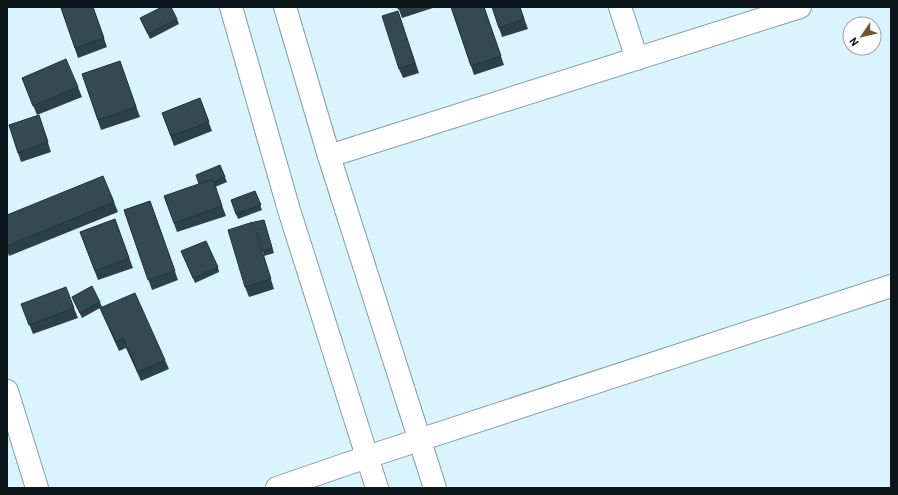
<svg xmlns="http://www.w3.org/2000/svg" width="898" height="495" font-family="Barlow,sans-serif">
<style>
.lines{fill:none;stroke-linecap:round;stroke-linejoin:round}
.minor-casing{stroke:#849ca6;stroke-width:24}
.minor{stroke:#fff;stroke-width:22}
.wall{fill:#2c4047}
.building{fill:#334a52;stroke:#243439}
</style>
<rect width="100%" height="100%" fill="#d9f4fe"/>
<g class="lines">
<g class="minor-casing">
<g id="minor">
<polyline points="231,7 289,210 377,488"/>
<polyline points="285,7 329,156 435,488"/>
<polyline points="620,7 637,59"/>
<polyline points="329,156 800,7"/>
<polyline points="7,391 37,488"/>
<polyline points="277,488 367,457 891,286"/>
</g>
</g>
<use href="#minor" class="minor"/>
</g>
<g class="wall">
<polygon points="93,7 107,47 78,58 61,8"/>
<polygon points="398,7 436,7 402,18"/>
<polygon points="451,7 484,7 504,65 474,75"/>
<polygon points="492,7 520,7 528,29 502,37"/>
<polygon points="398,11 419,73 403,78 399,69"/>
<polygon points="140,18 177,19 179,24 150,39"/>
<polygon points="120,61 140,117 101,130 82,74"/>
<polygon points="22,78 78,87 82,97 37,115"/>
<polygon points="200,98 212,131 174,146 162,113"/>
<polygon points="39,115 51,152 21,162 9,125"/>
<polygon points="220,165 227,182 215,187 226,216 177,232 164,196 199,184"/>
<polygon points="255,191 262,210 238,219 231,200"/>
<polygon points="150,201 178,280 152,290 124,210"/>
<polygon points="114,202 118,212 9,256 7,250 7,215"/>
<polygon points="115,219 133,268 98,280 80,232"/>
<polygon points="264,220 274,253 264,256 263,251"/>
<polygon points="256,232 274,289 249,297 245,287"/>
<polygon points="181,251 218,267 219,272 195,283"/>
<polygon points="72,297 100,302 102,307 165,360 169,369 141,381 126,348 119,351 104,318 100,308 82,318 74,302"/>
<polygon points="21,304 74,308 78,318 33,334"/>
</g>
<g class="building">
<polygon points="64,7 93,7 104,38 75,48 61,8"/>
<polygon points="162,7 171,7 177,19 148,34 140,18"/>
<polygon points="398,7 404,7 398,9"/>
<polygon points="451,7 484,7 501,56 471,66"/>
<polygon points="492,7 520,7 524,19 499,28"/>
<polygon points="398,11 415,63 399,69 382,16"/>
<polygon points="66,59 78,87 33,106 22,78"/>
<polygon points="120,61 136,107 98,120 82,74"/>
<polygon points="200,98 209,122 171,136 162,113"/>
<polygon points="39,115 48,142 18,153 9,125"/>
<polygon points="220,165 225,177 214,182 213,179 199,184 196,175"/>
<polygon points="103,176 114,202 7,246 7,215"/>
<polygon points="213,179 222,206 174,223 164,196"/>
<polygon points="255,191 261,205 236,214 231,200"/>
<polygon points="150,201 175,271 148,280 124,210"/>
<polygon points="115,219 129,258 95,271 80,232"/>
<polygon points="264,220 272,248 263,251 254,222"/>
<polygon points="253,222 271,279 245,287 228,230"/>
<polygon points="206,241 218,267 193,278 181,251"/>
<polygon points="92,286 100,302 80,313 72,297"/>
<polygon points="66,287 74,308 29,325 21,304"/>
<polygon points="135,293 165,360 138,372 123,338 116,342 100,308"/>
</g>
<rect width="898" height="495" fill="none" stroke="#0d161a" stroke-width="16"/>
<g transform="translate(862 36) rotate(235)"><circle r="19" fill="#ffffff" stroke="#9ea2a3"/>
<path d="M0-3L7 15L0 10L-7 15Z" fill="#735329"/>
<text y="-6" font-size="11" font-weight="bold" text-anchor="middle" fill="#0d161a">N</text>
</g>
</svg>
